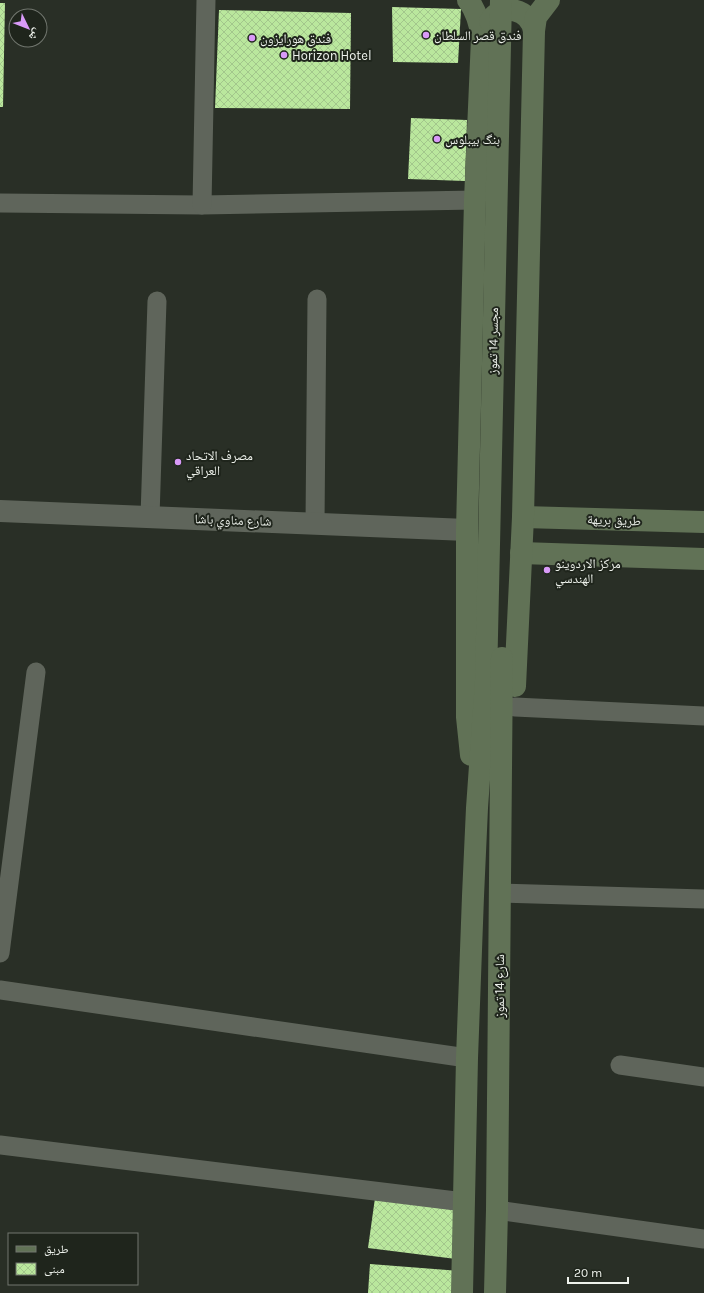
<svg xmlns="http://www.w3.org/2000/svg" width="704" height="1293" font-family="Karla,'Noto Naskh Arabic',sans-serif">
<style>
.building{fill:url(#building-cross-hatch)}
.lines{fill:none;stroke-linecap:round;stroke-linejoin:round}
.minor{stroke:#5f655b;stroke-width:19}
.tertiary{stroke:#5f655b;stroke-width:22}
.secondary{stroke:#617256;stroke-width:22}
.poi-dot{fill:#d99af8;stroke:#1f251c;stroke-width:1.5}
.labels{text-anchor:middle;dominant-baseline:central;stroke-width:4;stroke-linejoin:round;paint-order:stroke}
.poi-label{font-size:13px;fill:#eef2ec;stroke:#1f251c;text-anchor:start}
.street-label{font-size:13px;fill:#eef2ec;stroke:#1f251c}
</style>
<defs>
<pattern id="building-cross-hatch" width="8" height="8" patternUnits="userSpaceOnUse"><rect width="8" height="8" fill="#bae79d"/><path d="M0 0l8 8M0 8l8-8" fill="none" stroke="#a3c78c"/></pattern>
</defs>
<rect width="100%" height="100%" fill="#292f26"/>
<g class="building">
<polygon points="0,3 5,3 3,107 0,107"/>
<polygon points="392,7 461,9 458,63 393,62"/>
<polygon points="219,10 351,13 350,109 215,108"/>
<polygon points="411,118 467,120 465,181 408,179"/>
<polygon points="375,1198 463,1209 456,1259 368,1248"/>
<polygon points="370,1264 460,1271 458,1293 368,1293"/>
</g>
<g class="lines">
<g class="minor">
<polyline points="0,203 202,205 475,200"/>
<polyline points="202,205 206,0"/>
<polyline points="150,517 157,301"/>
<polyline points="315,524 317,299"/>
<polyline points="515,707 704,716"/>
<polyline points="499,893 704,899"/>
<polyline points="0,953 36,672"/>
<polyline points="0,990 467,1058"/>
<polyline points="620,1065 704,1077"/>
<polyline points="0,1145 464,1202"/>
<polyline points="497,1210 704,1239"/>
</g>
<polyline class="tertiary" points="0,511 467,530"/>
<g class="secondary">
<path d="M468 0C477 12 480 24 482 38L475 200 467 530V717L471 755"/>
<path d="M490 21C502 2 530 9 534 31"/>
<polyline points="523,517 704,522"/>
<polyline points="521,553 704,559"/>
<polyline points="515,686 523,517 534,31 536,17 549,0"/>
<polyline points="462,1293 467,1058 473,896 477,808 486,681 501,0"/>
<polyline points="495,1293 497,1210 502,658"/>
</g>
</g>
<g class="poi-dot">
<circle cx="426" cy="35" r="4"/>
<circle cx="252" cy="38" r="4"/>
<circle cx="284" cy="55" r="4"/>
<circle cx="437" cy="139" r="4"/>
<circle cx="178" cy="462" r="4"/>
<circle cx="547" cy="570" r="4"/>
</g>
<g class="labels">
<g class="poi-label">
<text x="434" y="35">فندق قصر السلطان</text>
<text x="260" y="38">فندق هورايزون</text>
<text x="292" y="55">Horizon Hotel</text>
<text x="445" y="139">بنگ بيبلوس</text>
<text x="186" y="455">مصرف الاتحاد<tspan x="186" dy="15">العراقي</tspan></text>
<text x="555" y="563">مركز الاردوينو<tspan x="555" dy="15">الهندسي</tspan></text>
</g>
<g class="street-label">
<text transform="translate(493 341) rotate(-89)">مجسر 14 تموز</text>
<text transform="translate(233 520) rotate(2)">شارع مناوي باشا</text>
<text transform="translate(614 520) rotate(2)">طريق بريهة</text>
<text transform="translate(499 986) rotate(-90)">شارع 14 تموز</text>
</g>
</g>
<rect x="8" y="1233" width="130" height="52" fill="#1f251c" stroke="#72776f"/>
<rect x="16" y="1246" width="20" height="6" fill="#617256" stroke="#72776f"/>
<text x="44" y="1253" font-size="12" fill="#eef2ec">طريق</text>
<rect x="16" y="1263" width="20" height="12" fill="url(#building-cross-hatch)" stroke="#72776f"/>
<text x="44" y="1273" font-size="12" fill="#eef2ec">مبنى</text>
<g transform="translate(28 28) rotate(133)"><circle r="19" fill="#1f251c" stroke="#72776f"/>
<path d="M0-3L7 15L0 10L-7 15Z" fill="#d99af8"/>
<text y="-6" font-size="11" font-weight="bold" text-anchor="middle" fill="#eef2ec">ش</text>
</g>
<path d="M568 1277v6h60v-6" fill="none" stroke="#eef2ec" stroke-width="2"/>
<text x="574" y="1277" font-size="12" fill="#eef2ec" stroke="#1f251c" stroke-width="3" paint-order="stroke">20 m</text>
</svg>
